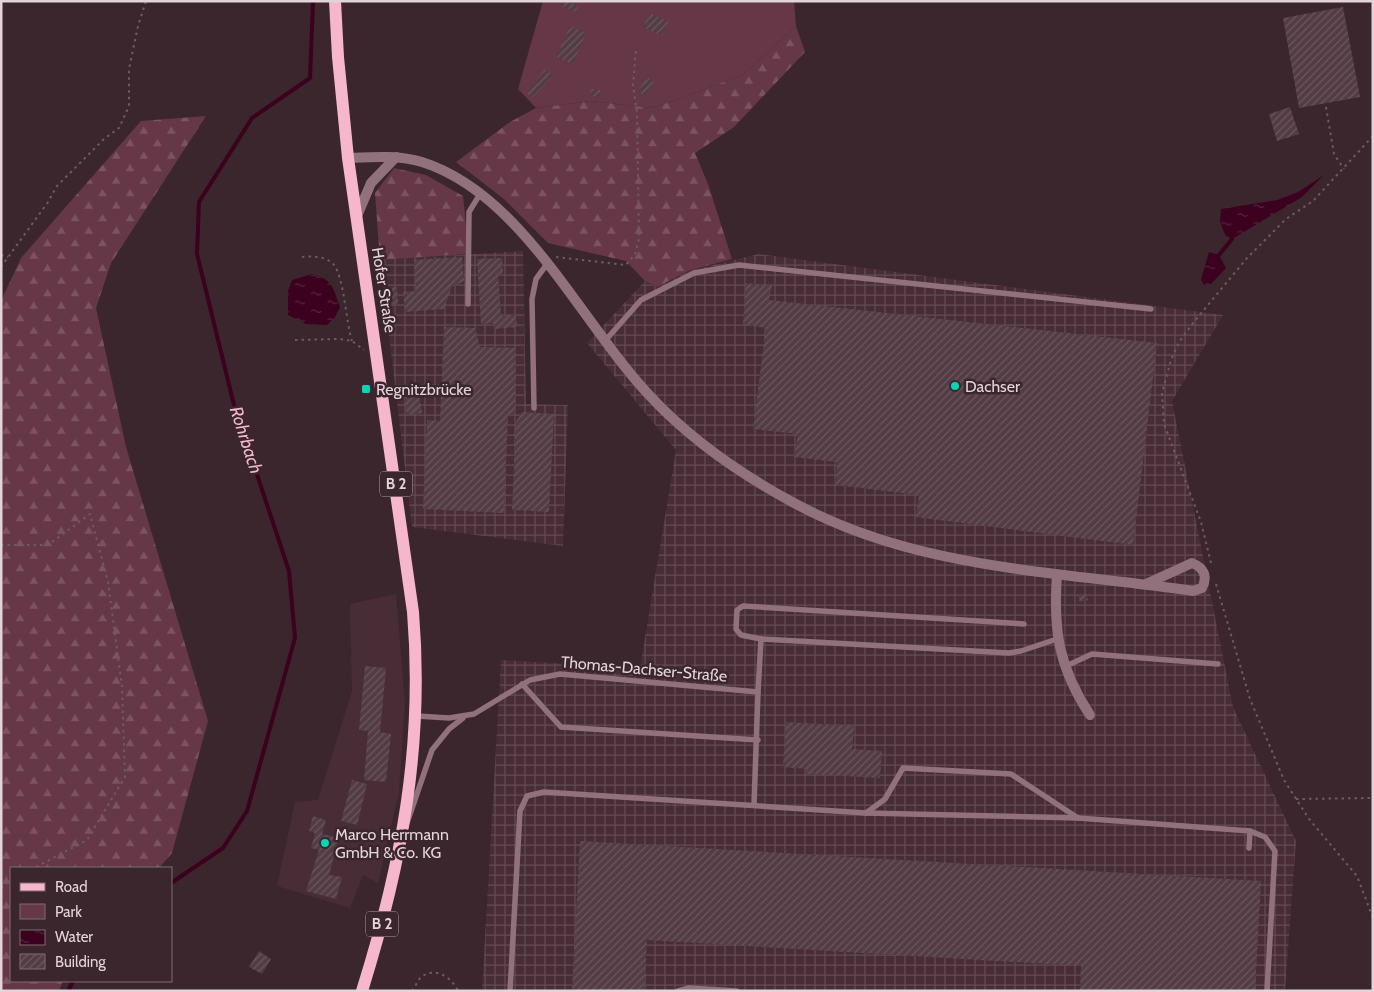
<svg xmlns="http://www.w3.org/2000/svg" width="1374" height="992" font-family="Cabin,sans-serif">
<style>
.built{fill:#492d36}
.industrial{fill:url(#industrial-grid)}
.green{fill:#653747}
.forest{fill:url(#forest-firs)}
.water{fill:url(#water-ripples)}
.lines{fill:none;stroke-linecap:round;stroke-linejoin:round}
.stream{stroke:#3b011e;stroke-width:4}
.building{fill:url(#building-hatch)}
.path{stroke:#6e5b61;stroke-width:2;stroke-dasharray:2.5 4;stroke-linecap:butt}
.lane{stroke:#91727c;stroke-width:5.5}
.street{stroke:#91727c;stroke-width:10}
.primary{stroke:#f6b6cb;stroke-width:12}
.poi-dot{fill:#03d5b6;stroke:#3b262d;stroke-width:2}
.labels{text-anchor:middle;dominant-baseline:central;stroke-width:5;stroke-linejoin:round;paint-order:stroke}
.shield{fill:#3b262d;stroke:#b1a0a5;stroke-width:1}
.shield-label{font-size:15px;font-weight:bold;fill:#e3d4d8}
.street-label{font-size:16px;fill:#e3d4d8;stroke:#3b262d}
.poi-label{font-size:16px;fill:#e3d4d8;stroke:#3b262d;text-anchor:start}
.water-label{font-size:18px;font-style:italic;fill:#f3b7cb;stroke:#3b262d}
</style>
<defs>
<pattern id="industrial-grid" width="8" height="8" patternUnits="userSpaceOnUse" patternTransform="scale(1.25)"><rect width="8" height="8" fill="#492d36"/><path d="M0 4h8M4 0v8" fill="none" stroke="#634b52"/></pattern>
<pattern id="forest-firs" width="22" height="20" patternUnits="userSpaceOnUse" patternTransform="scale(1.25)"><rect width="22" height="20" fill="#653747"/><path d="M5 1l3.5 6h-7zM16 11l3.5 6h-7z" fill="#7b5361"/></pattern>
<pattern id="water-ripples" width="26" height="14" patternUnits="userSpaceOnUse" patternTransform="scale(1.25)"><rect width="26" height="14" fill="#3b011e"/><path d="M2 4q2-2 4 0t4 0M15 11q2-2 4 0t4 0" fill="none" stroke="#57253e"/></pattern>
<pattern id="building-hatch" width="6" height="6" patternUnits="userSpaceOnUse" patternTransform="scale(1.25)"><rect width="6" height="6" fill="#533c43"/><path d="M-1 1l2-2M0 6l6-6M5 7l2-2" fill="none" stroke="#6c575d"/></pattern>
</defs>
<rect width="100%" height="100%" fill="#3b262d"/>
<polygon class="built" points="396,594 405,704 399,792 378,883 363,875 350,908 277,886 295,802 318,800 352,691 350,604"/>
<g class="industrial">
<polygon points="523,251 526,404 568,405 563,546 412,527 380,260"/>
<polygon points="759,254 1223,315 1172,401 1233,707 1296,841 1285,991 482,991 501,660 640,668 676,450 587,343 645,281 657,287 688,271"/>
</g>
<polygon class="green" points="543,1 794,1 796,26 743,75 652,108 591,101 536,108 518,89"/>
<g class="forest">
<polygon points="796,26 805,52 734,127 695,153 708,184 732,259 688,271 657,287 645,281 626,261 548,243 504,199 456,162 510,122 536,108 591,101 652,108 743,75"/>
<polygon points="206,116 111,263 96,308 126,447 208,721 172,853 159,868 11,868 11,981 63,981 59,991 1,991 1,301 21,258 141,121"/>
<polygon points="394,168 426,175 463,196 469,254 380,260 375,193"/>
</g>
<g class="water">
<polygon points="1324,175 1302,197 1232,239 1225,235 1220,222 1221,209 1277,200 1298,192"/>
<polygon points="1209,252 1219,255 1226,268 1211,284 1204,285 1201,280"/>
<path d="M313 274C333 280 333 288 340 307L335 317 327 325 306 324 288 315V291L292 280Z"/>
</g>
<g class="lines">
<g class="stream">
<polyline points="1219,255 1232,239"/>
<polyline points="171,883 223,848 247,811 295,638 289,571 234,405 197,254 199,202 252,118 310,78 313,1"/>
<polyline points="68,991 73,981"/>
</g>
</g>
<g class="building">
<polygon points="562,1 573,1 572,3 578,6 576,12 560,5"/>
<polygon points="1343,7 1360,97 1299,108 1283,18"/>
<polygon points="650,13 669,22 662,36 643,27"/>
<polygon points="570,26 586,33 573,64 556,57"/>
<polygon points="545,69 553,76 532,98 526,93"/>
<polygon points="647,77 654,82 645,96 638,91"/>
<polygon points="591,89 601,90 600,97 590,96"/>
<polygon points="1290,107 1299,134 1277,141 1269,114"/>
<polygon points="462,257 464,281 452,287 444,309 405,312 403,292 416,291 414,260"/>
<polygon points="502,258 503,274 498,274 501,316 516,315 517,327 494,329 493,323 481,324 477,259"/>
<polygon points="746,283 772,286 769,300 1157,343 1133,545 916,517 919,495 836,485 837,462 794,457 798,434 753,429 766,328 743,324"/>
<polygon points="397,287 398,304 388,305 386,288"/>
<polygon points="444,327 475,328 480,347 516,348 515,414 508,416 504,513 423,509 427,420 440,421"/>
<polygon points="419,395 422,413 407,415 404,397"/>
<polygon points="522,412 554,414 549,512 512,510 516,422"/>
<polygon points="1086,594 1088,600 1080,602 1078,596"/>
<polygon points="365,666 386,668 380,732 391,734 386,782 364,780 368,731 359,730"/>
<polygon points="786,722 854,726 852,749 882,751 880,778 806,774 806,769 783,767"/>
<polygon points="352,780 367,784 357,825 341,821"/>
<polygon points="313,816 326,820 322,834 339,838 329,875 342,877 336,899 306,891 319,850 311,848 315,833 309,831"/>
<polygon points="580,841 1261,881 1255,991 1080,991 1081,966 647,940 644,991 572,991"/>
<polygon points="259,951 271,959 262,974 249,967"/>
</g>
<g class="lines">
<g class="path">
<polyline points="1326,107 1334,154 1344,169"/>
<polyline points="1,255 8,257"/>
<path d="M302 257C313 256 327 256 334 265 344 277 346 323 352 341"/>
<polyline points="556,257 626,265 635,254 639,239 637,113 633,85 636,49"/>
<polyline points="1,267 48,202 57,186 104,139 119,128 129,106 129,69 138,26 146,1"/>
<polyline points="295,340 339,339 352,341 364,350"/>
<polyline points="1,545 48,545 90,514 108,582 122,687 125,777 87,840 34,868"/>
<polyline points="1211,563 1201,522 1164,424 1162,393 1171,360 1179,342 1193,323 1247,258 1286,219 1313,201 1373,136"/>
<polyline points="1216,584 1250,699 1284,780 1309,819 1357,876 1373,918"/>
<polyline points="1296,799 1373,798"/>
<polyline points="1,888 11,880"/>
<path d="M412 991C415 987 418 980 421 977 436 966 452 978 458 991"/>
</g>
<g class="lane">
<polyline points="468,304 469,212 480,194"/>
<polyline points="604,342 641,300 694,273 739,265 1151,309"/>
<polyline points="534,408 532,299 536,279 547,264"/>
<polyline points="761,639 741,635 736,629 737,610 743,606 1024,624"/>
<polyline points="1064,667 1092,654 1218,664"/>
<polyline points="522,684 561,727 758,740"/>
<polyline points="758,692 761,639 1009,653 1021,651 1057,639"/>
<polyline points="417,716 449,718 474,714 530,680 560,674 758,692 754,805"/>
<polyline points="866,813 885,799 903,768 1011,774 1078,818"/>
<polyline points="407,823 432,750 449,729 463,718"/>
<polyline points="1249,848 1250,831"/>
<polyline points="510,991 520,811 527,796 544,792 866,813 1078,818 1250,831 1265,837 1275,851 1267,991"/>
<polyline points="678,991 689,988 737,991"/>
</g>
<g class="street">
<path d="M348 158C372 157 399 155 422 162 523 194 580 322 650 396 690 439 742 475 794 503 917 570 1057 571 1193 591L1202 588C1208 576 1204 568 1192 563L1146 584"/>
<polyline points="357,216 371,183 396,157"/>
<path d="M1057 575C1053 631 1059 668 1090 715"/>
</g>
<path class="primary" d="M335 1 338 57 348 158 413 612C424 746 402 863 362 991"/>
</g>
<g class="poi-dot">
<circle cx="955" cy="386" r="5"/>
<rect x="361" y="384" width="10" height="10" rx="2.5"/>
<circle cx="325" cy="843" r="5"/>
</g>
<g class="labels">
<g class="shield">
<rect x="380" y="471.5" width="32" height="25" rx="4"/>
<rect x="366" y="911.5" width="32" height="25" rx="4"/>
</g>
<g class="shield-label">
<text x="396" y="484">B 2</text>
<text x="382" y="924">B 2</text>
</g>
<g class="street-label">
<text transform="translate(384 290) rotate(81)">Hofer Straße</text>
<text transform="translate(644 669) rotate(5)">Thomas-Dachser-Straße</text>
</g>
<g class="poi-label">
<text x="965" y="386">Dachser</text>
<text x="376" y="389">Regnitzbrücke</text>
<text x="335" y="834">Marco Herrmann<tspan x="335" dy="18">GmbH &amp; Co. KG</tspan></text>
</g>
<g class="water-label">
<text transform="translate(246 440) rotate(72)">Rohrbach</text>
</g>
</g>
<rect width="1374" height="992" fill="none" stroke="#e3d4d8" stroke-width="5"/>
<rect x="10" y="867" width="162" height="115" fill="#3b262d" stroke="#7e6c71"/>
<rect x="20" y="883" width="25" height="8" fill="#f6b6cb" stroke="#7e6c71"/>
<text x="55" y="892" font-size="15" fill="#e3d4d8">Road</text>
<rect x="20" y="904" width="25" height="15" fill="#653747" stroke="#7e6c71"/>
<text x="55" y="917" font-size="15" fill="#e3d4d8">Park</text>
<rect x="20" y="930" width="25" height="15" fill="url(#water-ripples)" stroke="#7e6c71"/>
<text x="55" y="942" font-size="15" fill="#e3d4d8">Water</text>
<rect x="20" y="954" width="25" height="15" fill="url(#building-hatch)" stroke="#7e6c71"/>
<text x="55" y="967" font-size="15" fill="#e3d4d8">Building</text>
</svg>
